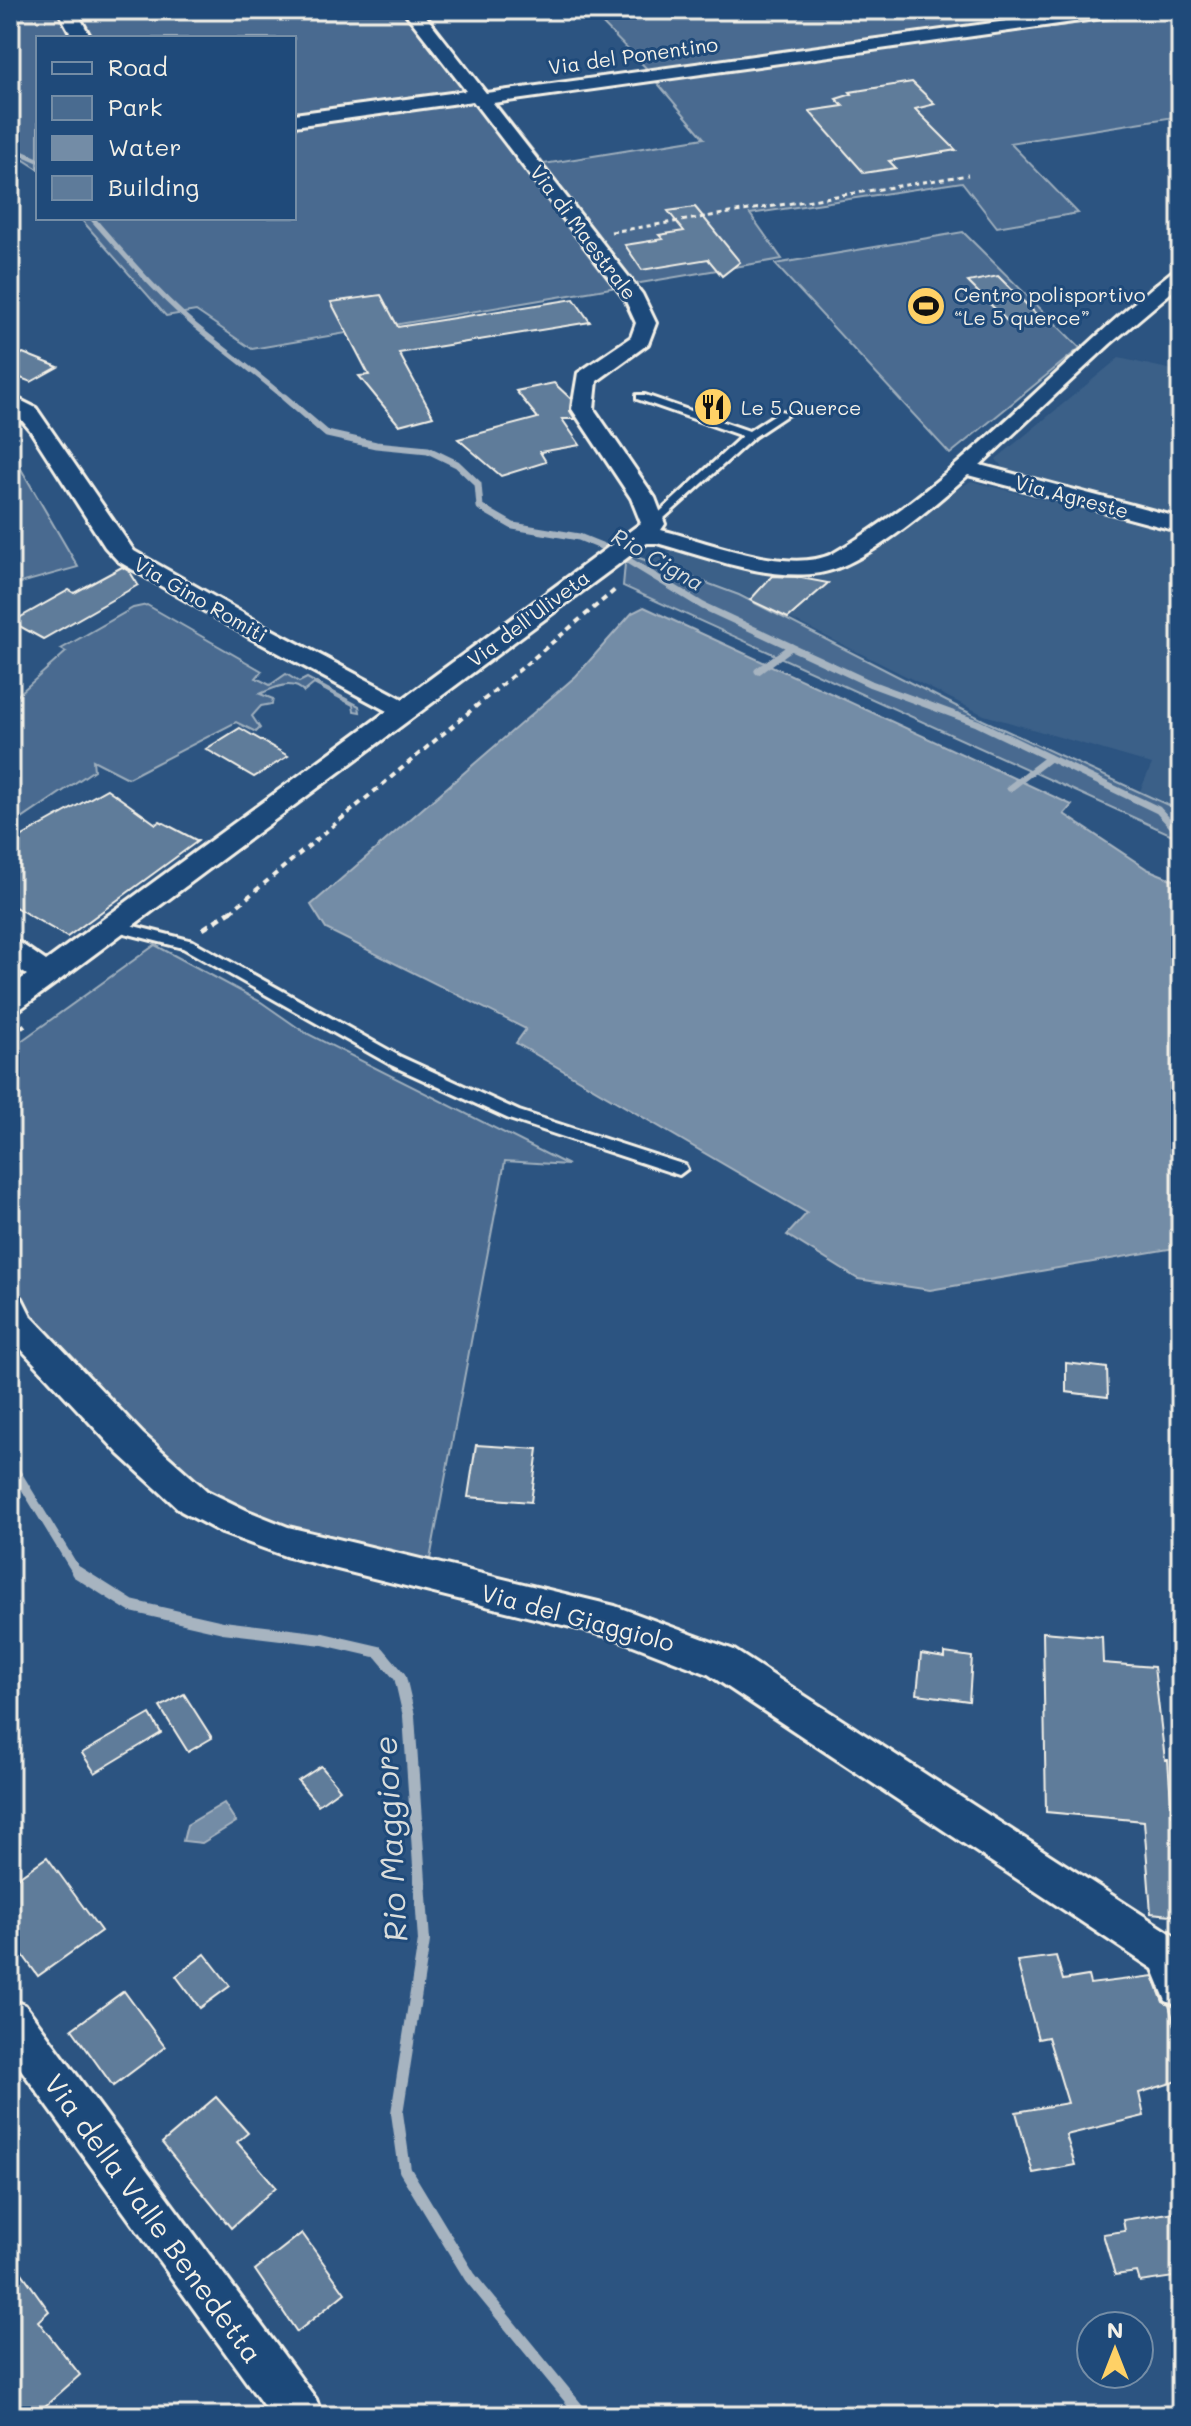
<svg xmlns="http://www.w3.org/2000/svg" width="1191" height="2426" font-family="Mali,sans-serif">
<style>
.built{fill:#3b6088}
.green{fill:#496b90;stroke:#9eaebc;stroke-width:2}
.water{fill:#738ca6;stroke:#a7b4c0;stroke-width:2}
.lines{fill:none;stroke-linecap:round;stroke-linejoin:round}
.stream-far3{stroke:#a7b4c0;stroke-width:5}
.stream-far2{stroke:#a7b4c0;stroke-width:7}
.stream-far1{stroke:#a7b4c0;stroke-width:9}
.stream{stroke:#a7b4c0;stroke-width:12}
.building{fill:#5e7b9a;stroke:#f4f1e8;stroke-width:2}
.lane-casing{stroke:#f4f1e8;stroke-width:6}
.street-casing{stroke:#f4f1e8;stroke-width:6}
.path-far2{stroke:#f4f1e8;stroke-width:3;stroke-dasharray:5 4;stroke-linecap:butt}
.path-far1{stroke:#f4f1e8;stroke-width:4;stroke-dasharray:6 5;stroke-linecap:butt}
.path{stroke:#f4f1e8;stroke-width:5;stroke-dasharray:8 6;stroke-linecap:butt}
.lane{fill:#1f4a7a;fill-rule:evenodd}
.street{fill:#1f4a7a;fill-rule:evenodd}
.labels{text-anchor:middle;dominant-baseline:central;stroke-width:6;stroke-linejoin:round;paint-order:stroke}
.far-street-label{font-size:20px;fill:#f4f1e8;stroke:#1f4a7a}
.far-poi-label{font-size:20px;fill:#f4f1e8;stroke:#1f4a7a;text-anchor:start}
.far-water-label{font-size:22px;font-style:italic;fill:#dadddb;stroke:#1f4a7a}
.street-label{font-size:24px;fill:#f4f1e8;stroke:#1f4a7a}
.near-street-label{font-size:28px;fill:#f4f1e8;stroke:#1f4a7a}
.near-water-label{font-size:32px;font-style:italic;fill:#dadddb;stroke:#1f4a7a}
</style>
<rect width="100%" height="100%" fill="#2c5481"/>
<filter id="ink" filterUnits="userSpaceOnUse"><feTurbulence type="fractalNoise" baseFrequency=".0125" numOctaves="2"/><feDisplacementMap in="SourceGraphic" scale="16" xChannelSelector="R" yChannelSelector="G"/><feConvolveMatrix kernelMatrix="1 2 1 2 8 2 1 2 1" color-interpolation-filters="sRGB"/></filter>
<g filter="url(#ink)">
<g class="built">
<polygon points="1119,358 1181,372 1181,522 1009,476 996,459"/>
<polygon points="971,481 1181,535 1181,809 1140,791 1152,764 984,715 741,594 651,561 674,550 815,579"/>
</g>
<g class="green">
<polygon points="10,10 407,10 480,105 496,103 544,164 704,138 654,79 1181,10 1181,116 1010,143 1078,213 997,227 962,182 750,214 782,259 252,349 196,311 166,316 80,218 294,218 294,38 38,38 38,169 24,160 10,159"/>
<polygon points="589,10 1075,10 648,70"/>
<polygon points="963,232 1080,348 950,454 775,264"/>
<polygon points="10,450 78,567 10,586"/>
<polygon points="626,553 739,595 983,720 1181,811 1181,839 623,586"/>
<path d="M147 605 262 671 256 678 270 685 286 674 299 682 307 678 359 706 360 712 354 711 353 705 314 684 304 692C293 679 275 687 260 694L273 699 272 704 261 706 252 716 260 728 256 732 236 722 128 778 93 760 94 770 10 827V702L66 652 61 649 133 608Z"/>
<polygon points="155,945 261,1002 304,1032 568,1165 505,1161 428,1570 341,1551 229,1508 166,1459 10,1312 10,1049"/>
</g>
<g class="water">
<polygon points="644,607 1072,805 1064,814 1147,869 1181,883 1181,1247 930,1290 858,1279 787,1235 807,1213 516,1043 526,1029 326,929 311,905 576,676 632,613"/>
<polygon points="224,1803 236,1822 202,1843 183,1841 187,1825"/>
</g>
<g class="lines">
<g class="stream-far3">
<polyline points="10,148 38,160"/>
<path d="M92 218C127 258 167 305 209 337 235 358 261 377 286 399"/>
</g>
<g class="stream-far2">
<polyline points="284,397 327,434 376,445 428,450 457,464 478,484 480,507 513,526 579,537 611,550 703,606 871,684 977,723 1158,810 1181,835"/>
<polyline points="758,671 791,647"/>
<polyline points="1010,788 1049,758"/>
</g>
<polyline class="stream-far1" points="10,1462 78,1574"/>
<polyline class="stream" points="77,1572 131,1606 223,1627 323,1639 379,1652 400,1677 409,1716 424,1941 397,2113 405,2170 470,2277 584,2416"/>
</g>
<g class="building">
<polygon points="912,82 935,104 915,109 956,150 889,161 896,168 864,173 809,111 843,106 836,99 852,94 850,92"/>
<polygon points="695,207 740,262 722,276 708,259 642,270 625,245 663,239 659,235 684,231 668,211"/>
<polygon points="998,276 1041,319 1011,325 968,282"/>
<polygon points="381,295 398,327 574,299 590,322 399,353 433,416 399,425 359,376 369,375 331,302"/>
<polygon points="23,353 58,367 31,382 10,374 10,360"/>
<polygon points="554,383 571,399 570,411 575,419 562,419 580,445 540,452 546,462 501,476 458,439 538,418 516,391"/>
<polygon points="122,567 130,572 138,585 43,639 12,622 69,590 74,593"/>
<polygon points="772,576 796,577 828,583 788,618 750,600"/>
<polygon points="240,728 288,756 254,777 206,749"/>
<polygon points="107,789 156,824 160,821 198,841 67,937 10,904 10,843"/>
<polygon points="1066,1363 1107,1368 1108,1397 1066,1392"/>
<polygon points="476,1445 538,1449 531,1502 468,1497"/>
<polygon points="1043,1632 1102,1637 1103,1663 1154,1667 1165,1760 1168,1760 1172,1815 1176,1815 1181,1916 1151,1913 1144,1821 1046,1812"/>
<polygon points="945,1653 972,1657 969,1701 917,1694 921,1654 945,1658"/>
<polygon points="184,1694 212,1738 188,1752 160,1707"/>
<polygon points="150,1714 161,1733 95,1773 82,1753"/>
<polygon points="321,1766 340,1789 318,1805 298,1781"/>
<polygon points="47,1857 101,1931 38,1976 10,1937 10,1883"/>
<polygon points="205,1954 230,1986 200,2008 176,1976"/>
<polygon points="1056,1956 1063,1980 1088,1976 1090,1984 1153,1976 1163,2002 1169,2005 1181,2047 1181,2080 1139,2093 1144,2116 1066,2135 1075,2165 1033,2173 1016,2112 1068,2103 1048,2037 1038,2039 1017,1961"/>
<polygon points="124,1991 165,2047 113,2086 72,2029"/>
<polygon points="216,2097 248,2133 237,2142 276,2187 231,2228 162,2143"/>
<polygon points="1181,2211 1181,2276 1140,2282 1137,2272 1115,2275 1103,2234 1125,2231 1123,2220"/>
<polygon points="302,2233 345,2293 297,2332 255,2270"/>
<polygon points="10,2256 49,2311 38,2321 80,2375 34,2416 10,2416"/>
</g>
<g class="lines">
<g class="lane-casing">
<g id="lane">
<polygon points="637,395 645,395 749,431 780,411 790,413 754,437 653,528 649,526 649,522 742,436 637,399"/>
<polygon points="114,921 193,941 401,1057 519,1111 685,1165 687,1169 679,1175 509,1119 391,1065 183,948 109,929 107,926"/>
</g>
</g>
<g class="street-casing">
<g id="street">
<polygon points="58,10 76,10 91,38 73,38"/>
<path d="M403 10H421L486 93 1086 10H1132L1123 15 493 103 642 294 656 323 648 344 597 381 594 409 655 498 665 524 661 530C707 541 787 575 832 554 961 481 1058 361 1174 270L1181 268V284L1110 344 980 465 1181 518V532L968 475C935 505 864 566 820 573 767 581 708 557 657 543H647L57 982 20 1009 10 1012V987L27 975 10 964V940L20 943 46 961 387 711 249 637 118 561 105 547 30 430 20 418 10 411V395L36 408 134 551 267 627 403 699 641 523 631 498 572 409 578 373 631 337 636 323 625 299 473 101 294 126V114L466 91Z"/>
<polygon points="10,1294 22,1298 31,1316 143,1434 207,1491 248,1511 288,1527 615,1606 734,1650 1181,1940 1181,2007 1166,2001 1153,1969 708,1674 615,1638 285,1556 222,1533 181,1511 119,1454 10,1337"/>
<polygon points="10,1999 25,2005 316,2399 322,2416 271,2416 10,2054"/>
</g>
</g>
<polyline class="path-far2" points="611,232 968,175"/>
<polyline class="path-far1" points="230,912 615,590"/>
<g class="path">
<polyline points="203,929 232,910"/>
<polyline points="10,1036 25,1025"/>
</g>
<use href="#lane" class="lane"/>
<use href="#street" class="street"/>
</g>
</g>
<defs>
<g id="stadium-disc" transform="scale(2)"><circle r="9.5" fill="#ffd166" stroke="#1f4a7a"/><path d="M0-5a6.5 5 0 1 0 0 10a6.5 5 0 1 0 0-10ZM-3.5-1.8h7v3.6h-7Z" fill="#111"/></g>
<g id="restaurant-disc" transform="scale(2)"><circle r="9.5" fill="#ffd166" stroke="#1f4a7a"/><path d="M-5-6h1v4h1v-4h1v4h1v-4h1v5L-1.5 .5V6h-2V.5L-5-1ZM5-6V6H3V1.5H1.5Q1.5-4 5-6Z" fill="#111"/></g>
</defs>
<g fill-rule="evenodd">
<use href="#stadium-disc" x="926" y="306"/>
<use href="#restaurant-disc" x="713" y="407"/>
</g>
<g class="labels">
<g class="far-street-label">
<text transform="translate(633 55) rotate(-8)">Via del Ponentino</text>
<text transform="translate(584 232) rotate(53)">Via di Maestrale</text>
<text transform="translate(1072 496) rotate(15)">Via Agreste</text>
<text transform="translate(201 599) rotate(30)">Via Gino Romiti</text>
<text transform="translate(528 618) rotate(-37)">Via dell'Uliveta</text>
</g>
<g class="far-poi-label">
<text x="954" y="294">Centro polisportivo<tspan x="954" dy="23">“Le 5 querce”</tspan></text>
<text x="741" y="407">Le 5 Querce</text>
</g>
<g class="far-water-label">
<text transform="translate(658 559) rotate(30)">Rio Cigna</text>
</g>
<g class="street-label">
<text transform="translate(578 1617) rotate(15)">Via del Giaggiolo</text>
</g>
<g class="near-street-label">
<text transform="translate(154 2218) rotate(54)">Via della Valle Benedetta</text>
</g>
<g class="near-water-label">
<text transform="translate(389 1839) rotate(-93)">Rio Maggiore</text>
</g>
</g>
<rect width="1191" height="2426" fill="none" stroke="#1f4a7a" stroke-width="40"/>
<rect x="20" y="20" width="1151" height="2386" fill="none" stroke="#f4f1e8" stroke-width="3" filter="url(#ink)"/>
<rect x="36" y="36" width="260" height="184" fill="#1f4a7a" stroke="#748da6" stroke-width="2"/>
<rect x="52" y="62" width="40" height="12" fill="#1f4a7a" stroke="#748da6" stroke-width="2"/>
<text x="108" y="76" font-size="24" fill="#f4f1e8">Road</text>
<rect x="52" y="96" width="40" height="24" fill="#496b90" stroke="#748da6" stroke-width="2"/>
<text x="108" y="116" font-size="24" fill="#f4f1e8">Park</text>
<rect x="52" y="136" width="40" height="24" fill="#738ca6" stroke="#748da6" stroke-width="2"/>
<text x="108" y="156" font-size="24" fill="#f4f1e8">Water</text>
<rect x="52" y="176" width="40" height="24" fill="#5e7b9a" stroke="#748da6" stroke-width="2"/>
<text x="108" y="196" font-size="24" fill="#f4f1e8">Building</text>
<g transform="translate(1115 2350)"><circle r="38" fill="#1f4a7a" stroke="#748da6" stroke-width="2"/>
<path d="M0-6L14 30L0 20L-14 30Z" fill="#ffd166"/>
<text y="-12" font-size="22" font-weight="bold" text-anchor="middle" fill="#f4f1e8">N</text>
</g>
</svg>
